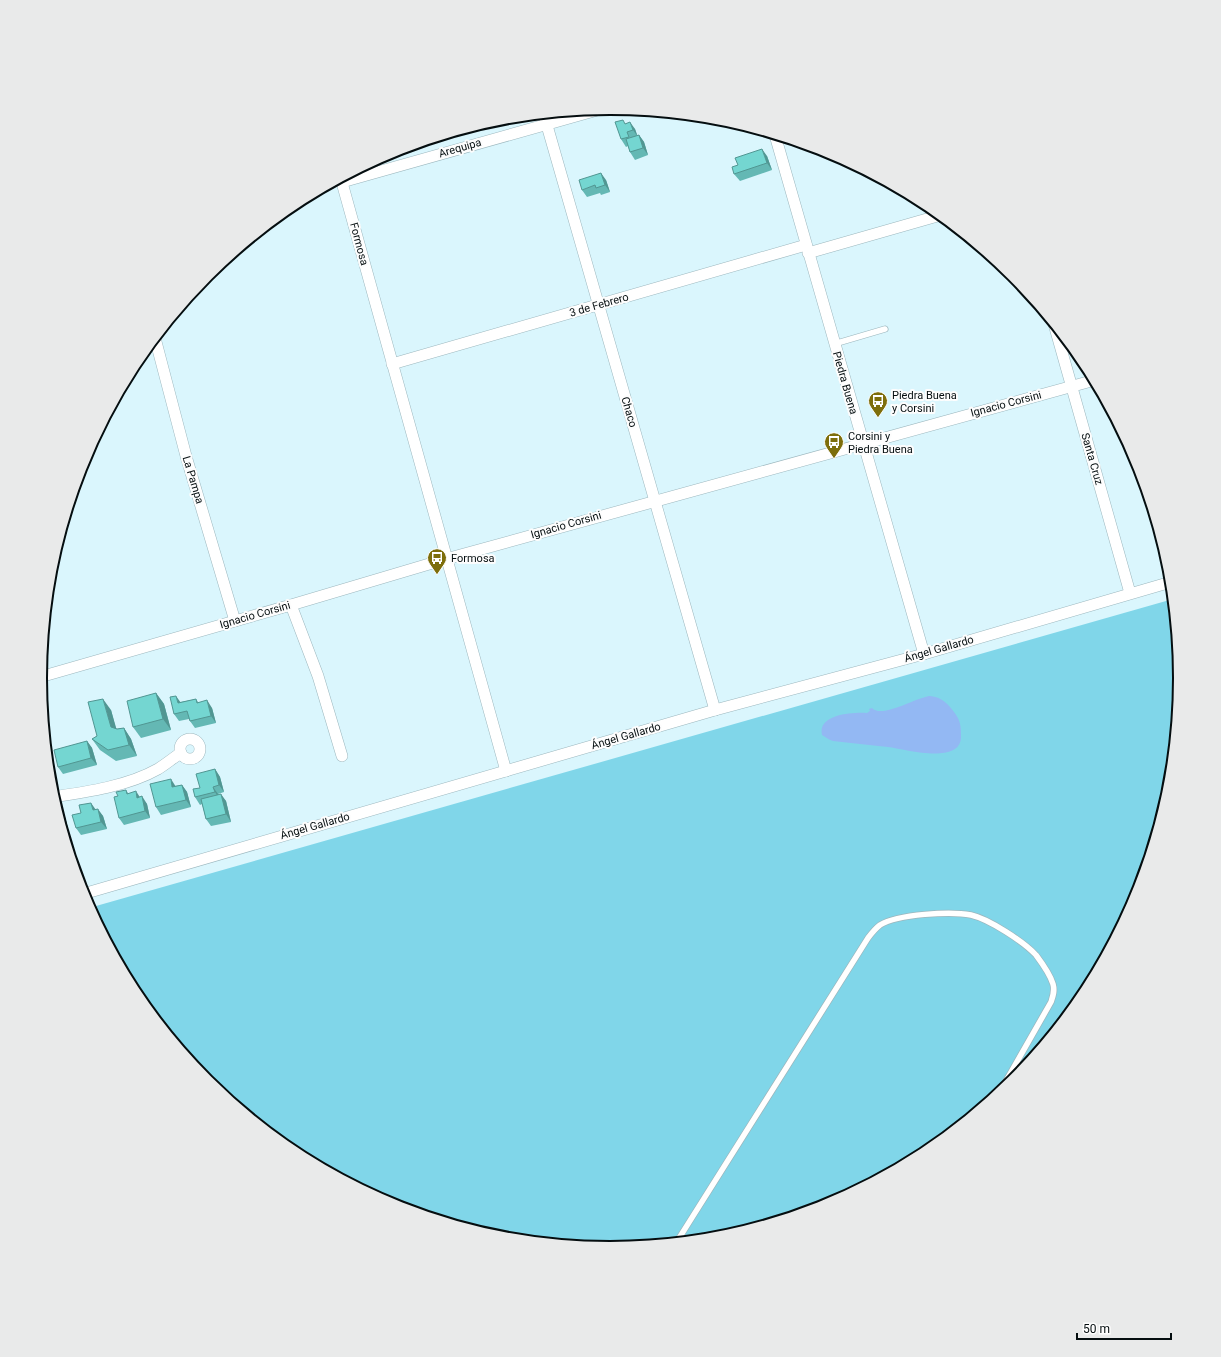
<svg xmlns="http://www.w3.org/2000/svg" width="1221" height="1357" font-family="Roboto,sans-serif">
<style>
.green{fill:#80d6e9}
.water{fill:#93b8f3}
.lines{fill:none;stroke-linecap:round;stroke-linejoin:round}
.service-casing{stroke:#9cb7be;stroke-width:7}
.minor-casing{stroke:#9cb7be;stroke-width:12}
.service{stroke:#fff;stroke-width:5.5}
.minor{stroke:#fff;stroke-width:11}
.wall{fill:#64b8b4}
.shaded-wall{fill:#519692}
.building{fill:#74d6d1;stroke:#519692}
.labels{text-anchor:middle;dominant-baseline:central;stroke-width:4;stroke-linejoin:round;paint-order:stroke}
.street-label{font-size:11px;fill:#050e10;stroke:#fdfdfd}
.poi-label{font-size:11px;fill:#050e10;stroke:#fdfdfd;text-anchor:start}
.rim{fill:none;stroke:#050e10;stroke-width:2}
</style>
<rect width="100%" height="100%" fill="#daf6fd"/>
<polygon class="green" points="1173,599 1181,679 1170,790 1137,897 1085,996 1014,1082 927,1153 829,1206 722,1238 610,1249 499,1238 392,1205 293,1153 207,1082 136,995 89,908"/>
<path class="water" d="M930 696C942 697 948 704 954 712 961 721 961 727 961 738 959 765 904 749 888 747 875 746 863 744 851 743 845 742 839 742 833 741 829 740 826 737 822 735 817 714 854 712 867 713L870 711 869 709 872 708C882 719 917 697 930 696Z"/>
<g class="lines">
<g class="service-casing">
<g id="service">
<polyline points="834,344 885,329"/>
<path d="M676 1243 868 938C871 934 876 928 880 925 898 914 951 911 971 915 989 919 1024 942 1036 955 1042 963 1050 974 1053 984 1055 991 1053 996 1051 1002L998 1095"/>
</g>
</g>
<g class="minor-casing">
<g id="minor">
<polyline points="544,115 715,710"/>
<polyline points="775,135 924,654"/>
<polyline points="341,179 506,771"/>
<polyline points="342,182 601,109"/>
<polyline points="808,253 941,215"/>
<polyline points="1054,324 1130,593"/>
<polyline points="155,338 186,456 235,621"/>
<polyline points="392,364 806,245"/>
<polyline points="291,605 318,676 342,756"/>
<polyline points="40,677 291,605 446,559 1095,380"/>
<circle cx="190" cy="749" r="10"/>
<path d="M53 797C87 792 128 786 158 769 166 764 173 758 181 753"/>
<polyline points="83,894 715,710 924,654 1171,582"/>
</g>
</g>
<use href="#service" class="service"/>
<use href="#minor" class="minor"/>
</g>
<g class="wall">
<polygon points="626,123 635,129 637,136 639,135 644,142 648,155 635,160 630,152 628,146 626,147 621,139"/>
<polygon points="767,156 772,170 740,181 734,174"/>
<polygon points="606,180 610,192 601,195 600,193 587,197 582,190"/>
<polygon points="156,693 164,704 171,730 141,738 133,727"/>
<polygon points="196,699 198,702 212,708 216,723 195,728 190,721 189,719 179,721 174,714 181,702"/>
<polygon points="111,710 116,729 117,729 124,728 131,739 137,756 116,761 100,750 92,739 97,736"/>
<polygon points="87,741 92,748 97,765 63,774 58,767"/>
<polygon points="215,769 220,777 224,792 218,794 226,801 231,822 211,826 206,819 202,804 200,805 195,797 200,788"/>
<polygon points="182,785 187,792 191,807 161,815 156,807 175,786"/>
<polygon points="126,790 128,793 140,797 147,804 150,818 124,825 119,818 118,796"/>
<polygon points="60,809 65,817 68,828 63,830 57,810"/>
<polygon points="96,809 103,816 107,829 81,835 76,828"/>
</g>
<g class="shaded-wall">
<polygon points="630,122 635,129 638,137 633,130"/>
<polygon points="639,135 644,142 648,155 643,148"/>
<polygon points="762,149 767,156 772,170 767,163"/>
<polygon points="601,173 606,180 610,192 605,185"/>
<polygon points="156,693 164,704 171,730 163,719"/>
<polygon points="176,696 181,703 178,703"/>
<polygon points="103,699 111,710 119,738 111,727"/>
<polygon points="207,700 212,708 216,723 211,716"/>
<polygon points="124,728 131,739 137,756 129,745"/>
<polygon points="87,741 92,748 97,765 91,758"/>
<polygon points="215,769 220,777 224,792 219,785"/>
<polygon points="171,779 176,787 172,787"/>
<polygon points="182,785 187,792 191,807 186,800"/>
<polygon points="213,787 218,794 220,800 215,792"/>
<polygon points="136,791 141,799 137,798"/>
<polygon points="221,794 226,801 231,822 226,814"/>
<polygon points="142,796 147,804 150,818 145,811"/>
<polygon points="91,803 96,810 93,810"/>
<polygon points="60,809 65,817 68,828 63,821"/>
<polygon points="98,809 103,816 107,829 101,822"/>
</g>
<g class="building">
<polygon points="623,120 625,124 630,122 633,130 627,132 629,137 621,139 615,122"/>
<polygon points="639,135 643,148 630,152 626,139"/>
<polygon points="762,149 767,163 734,174 732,167 738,165 735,158"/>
<polygon points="601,173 605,185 596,188 595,185 582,190 579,180"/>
<polygon points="156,693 163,719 133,727 127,701"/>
<polygon points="176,696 178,703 196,699 197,703 207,700 211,716 190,721 187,711 174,714 170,697"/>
<polygon points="103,699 111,727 117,729 124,728 129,745 108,750 92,739 97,736 88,702"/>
<polygon points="87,741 91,758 58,767 54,750"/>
<polygon points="215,769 219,785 213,787 215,792 195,797 193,789 200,788 196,774"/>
<polygon points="171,779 172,787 182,785 186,800 156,807 150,784"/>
<polygon points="126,790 127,794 136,791 137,798 142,796 145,811 119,818 114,797 118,796 116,792"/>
<polygon points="221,794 226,814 206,819 201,799"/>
<polygon points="91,803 93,810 98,809 101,822 76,828 72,815 81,813 79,805"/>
<polygon points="60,809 63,821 61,822 57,810"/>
</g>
<defs>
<g id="bus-pin" transform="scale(1)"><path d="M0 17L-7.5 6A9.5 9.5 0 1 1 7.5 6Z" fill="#7d6e0b" stroke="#fdfdfd"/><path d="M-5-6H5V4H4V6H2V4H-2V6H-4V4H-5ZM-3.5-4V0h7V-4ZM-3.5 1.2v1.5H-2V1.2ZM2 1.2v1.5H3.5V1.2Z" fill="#fff"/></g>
</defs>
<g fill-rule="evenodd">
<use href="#bus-pin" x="878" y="401"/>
<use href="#bus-pin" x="834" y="442"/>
<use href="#bus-pin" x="437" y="558"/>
</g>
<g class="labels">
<g class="street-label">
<text transform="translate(460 148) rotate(-16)">Arequipa</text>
<text transform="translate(359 244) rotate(75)">Formosa</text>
<text transform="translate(599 305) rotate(-16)">3 de Febrero</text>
<text transform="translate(845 383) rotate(74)">Piedra Buena</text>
<text transform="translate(1006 404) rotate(-15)">Ignacio Corsini</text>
<text transform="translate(629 412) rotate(74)">Chaco</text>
<text transform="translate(1092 459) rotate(74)">Santa Cruz</text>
<text transform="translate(193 480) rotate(73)">La Pampa</text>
<text transform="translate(566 525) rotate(-16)">Ignacio Corsini</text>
<text transform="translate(255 615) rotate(-16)">Ignacio Corsini</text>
<text transform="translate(939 649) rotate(-16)">Ángel Gallardo</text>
<text transform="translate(626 736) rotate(-16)">Ángel Gallardo</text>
<text transform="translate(315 826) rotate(-16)">Ángel Gallardo</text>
</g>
<g class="poi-label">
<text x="892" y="395">Piedra Buena<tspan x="892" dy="13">y Corsini</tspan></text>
<text x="848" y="436">Corsini y<tspan x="848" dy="13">Piedra Buena</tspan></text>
<text x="451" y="558">Formosa</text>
</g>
</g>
<path d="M0 0H1221V1357H0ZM47 678a563 563 0 1 1 1126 0a563 563 0 1 1-1126 0Z" fill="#e9eaea" fill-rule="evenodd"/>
<path class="rim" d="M47 678a563 563 0 1 1 1126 0a563 563 0 1 1-1126 0Z"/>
<path d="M1077 1333v6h94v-6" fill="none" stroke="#050e10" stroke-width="2"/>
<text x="1083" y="1333" font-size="12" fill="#050e10" stroke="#fdfdfd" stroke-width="3" paint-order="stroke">50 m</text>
</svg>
